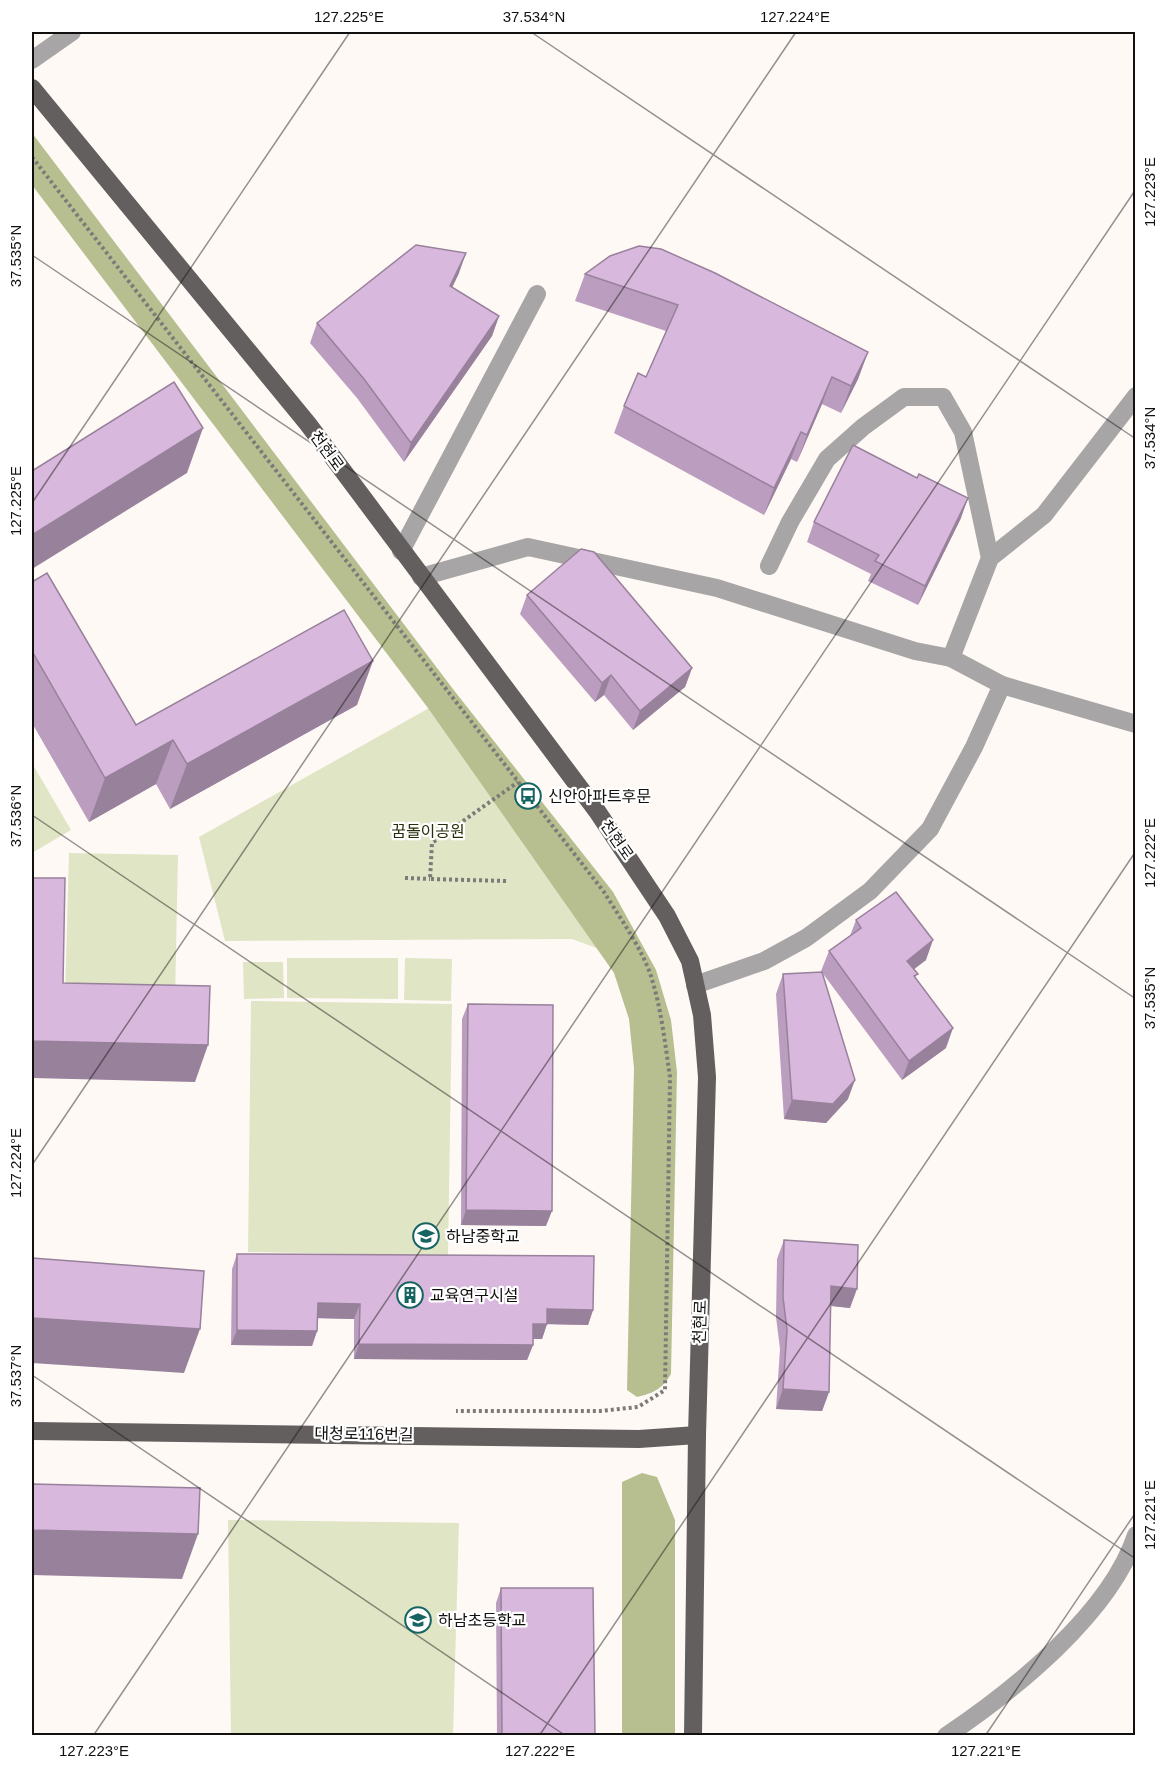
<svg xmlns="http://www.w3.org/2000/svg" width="1167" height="1767" font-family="Arial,'Noto Sans KR',sans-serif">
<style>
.green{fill:#dfe5c5}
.forest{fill:#b7bf91}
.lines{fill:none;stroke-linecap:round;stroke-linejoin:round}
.path{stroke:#7d7a78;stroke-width:4;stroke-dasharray:3 3;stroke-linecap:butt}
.minor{stroke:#a7a5a5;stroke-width:18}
.major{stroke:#645f5f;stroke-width:18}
.wall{fill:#bb9ebf}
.shaded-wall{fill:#98819b}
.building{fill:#d9b8de;stroke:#98819b;stroke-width:1.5}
.ticks{fill:none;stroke:#11100e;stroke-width:1.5;stroke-opacity:0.45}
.labels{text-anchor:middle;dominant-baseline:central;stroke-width:4.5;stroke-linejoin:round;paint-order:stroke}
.street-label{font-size:16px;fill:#11100e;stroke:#fff}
.poi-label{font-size:16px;fill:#11100e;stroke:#fff;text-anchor:start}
.park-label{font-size:16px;fill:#292e09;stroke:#fff}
.neatline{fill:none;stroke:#11100e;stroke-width:2}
.ticks-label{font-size:15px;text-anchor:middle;fill:#11100e}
</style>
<rect width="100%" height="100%" fill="#fff9f6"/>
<g class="green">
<polygon points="456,693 613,892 656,970 572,939 225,941 199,837"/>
<polygon points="32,763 71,830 32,853"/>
<polygon points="69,853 178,855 175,1000 65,997"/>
<polygon points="287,958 398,958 398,999 287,998"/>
<polygon points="405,958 452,959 451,1001 404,1000"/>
<polygon points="243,962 283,962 284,998 244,999"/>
<polygon points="251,1001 452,1004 448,1256 248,1252"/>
<polygon points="228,1520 459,1523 453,1735 231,1735"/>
</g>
<g class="forest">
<path d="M32 133 456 693 613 892 656 970 671 1020 677 1072 671 1374C662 1389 654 1393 637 1397L627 1390 634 1068 629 1019 614 973 428 708 32 185Z"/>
<polygon points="642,1473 657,1477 675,1520 675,1735 622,1735 622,1482"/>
</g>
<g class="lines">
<g class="path">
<path d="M32 157 604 892C620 918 639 944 650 973 661 1006 665 1043 670 1077L665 1390 638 1407 600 1411H456"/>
<polyline points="405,878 430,879"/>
<polyline points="506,881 430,879 432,843 518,782"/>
</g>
<g class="minor">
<polyline points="32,60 72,32"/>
<polyline points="401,551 537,294"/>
<polyline points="769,566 790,522 827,459 863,427 904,397 943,397 963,432 990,558"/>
<polyline points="421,577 528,547 717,588 915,651 951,658 1002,685 974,747 930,829 870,891 806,938 764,961 695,985"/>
<polyline points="951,658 990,558 1044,515 1136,396"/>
<polyline points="1002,685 1136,724"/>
<path d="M946 1736C1013 1691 1110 1614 1136 1535"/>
</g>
<g class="major">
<polyline points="32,88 308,424 597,811 667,916 690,961 702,1015 707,1077 697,1435 693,1736"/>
<polyline points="32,1431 639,1439 697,1435"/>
</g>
</g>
<g class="wall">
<polygon points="459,273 452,288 499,316 492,336 404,462 357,398 310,343 317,323"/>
<polygon points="585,274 868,352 858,379 841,413 822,404 797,462 791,459 764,515 614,433 624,406 646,377 666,331 575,301"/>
<polygon points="961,518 918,605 868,581 871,574 807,542 814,522"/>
<polygon points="32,582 136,725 357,705 170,809 156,784 89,822 32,723"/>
<polygon points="527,595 692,668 685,687 633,730 604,695 595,702 520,614"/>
<polygon points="856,920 926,960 914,969 916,979 946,1048 902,1080 821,971 829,951 850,936"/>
<polygon points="783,974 848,1099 826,1123 784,1119 776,994"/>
<polygon points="468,1004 546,1226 461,1225 462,1019"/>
<polygon points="784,1240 850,1308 830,1306 829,1392 822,1411 776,1409 780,1349 776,1317 777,1259"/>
<polygon points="237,1254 593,1310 588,1325 547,1324 542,1339 533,1339 533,1345 527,1360 354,1359 354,1319 317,1318 317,1331 312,1346 231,1345 232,1269"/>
<polygon points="501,1588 595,1736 497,1736 496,1603"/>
</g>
<g class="shaded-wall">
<polygon points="466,253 459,273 443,306 450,286"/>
<polygon points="499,316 492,336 404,462 411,443"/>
<polygon points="868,352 858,379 841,413 851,386"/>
<polygon points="832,377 822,404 797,462 807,435"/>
<polygon points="203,428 187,473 32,569 32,535"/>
<polygon points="801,432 791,459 764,515 774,488"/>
<polygon points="968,498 961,518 918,605 925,586"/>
<polygon points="373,661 357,705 170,809 187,764"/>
<polygon points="692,668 685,687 633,730 640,711"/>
<polygon points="611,675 604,695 595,702 602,683"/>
<polygon points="173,740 156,784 89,822 105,778"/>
<polygon points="933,940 926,960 900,980 907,961"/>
<polygon points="953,1028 946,1048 902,1080 909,1061"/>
<polygon points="32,1041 208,1045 195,1082 32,1078"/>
<polygon points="855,1080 848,1099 826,1123 784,1119 792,1100"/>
<polygon points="466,1210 552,1211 546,1226 461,1225"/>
<polygon points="831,1286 857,1289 850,1308 824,1305"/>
<polygon points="318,1303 360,1304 354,1319 312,1318"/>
<polygon points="547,1309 593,1310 588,1325 542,1324"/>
<polygon points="32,1318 200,1329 184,1373 32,1363"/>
<polygon points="533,1324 547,1324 542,1339 527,1339"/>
<polygon points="237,1330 317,1331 312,1346 231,1345"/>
<polygon points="359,1344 533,1345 527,1360 354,1359"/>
<polygon points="783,1389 829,1392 822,1411 776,1409"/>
<polygon points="32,1530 198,1534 182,1579 32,1575"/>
</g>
<g class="building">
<polygon points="416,245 466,253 450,286 499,316 411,443 364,379 317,323"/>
<polygon points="639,246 661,249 715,273 868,352 851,386 832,377 807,435 801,432 774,488 624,406 638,373 646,377 678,305 585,274 610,256"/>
<polygon points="174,382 203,428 32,535 32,471"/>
<polygon points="853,445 917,478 919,474 968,498 925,586 875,561 879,555 814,522"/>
<polygon points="581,549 594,552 692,668 640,711 611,675 602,683 527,595"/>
<polygon points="47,573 136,725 344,610 373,661 187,764 173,740 105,778 32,651 32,582"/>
<polygon points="32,878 65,878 63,983 210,986 208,1045 32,1041"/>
<polygon points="896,892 933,940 907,961 918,974 914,976 953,1028 909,1061 829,951 861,928 856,920"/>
<polygon points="822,972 855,1080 833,1104 792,1100 783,974"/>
<polygon points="468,1004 553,1005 552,1211 466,1210"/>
<polygon points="784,1240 858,1245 857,1289 831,1286 829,1392 783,1389 787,1330 783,1297"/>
<polygon points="237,1254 594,1256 593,1310 547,1309 547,1324 533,1324 533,1345 359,1344 360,1304 318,1303 317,1331 237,1330"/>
<polygon points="32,1258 204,1271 200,1329 32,1318"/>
<polygon points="32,1484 200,1488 198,1534 32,1530"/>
<polygon points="501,1588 593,1588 595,1736 502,1736"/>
</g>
<path class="ticks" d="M531 32 1136 439M32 255 1136 999M32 503 350 32M32 815 1136 1559M32 1165 796 32M32 1375 566 1736M93 1736 1136 189M539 1736 1136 851M985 1736 1136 1512"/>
<defs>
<g id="bus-ring" transform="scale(1.35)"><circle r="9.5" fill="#fff" stroke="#166462" stroke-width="1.5"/><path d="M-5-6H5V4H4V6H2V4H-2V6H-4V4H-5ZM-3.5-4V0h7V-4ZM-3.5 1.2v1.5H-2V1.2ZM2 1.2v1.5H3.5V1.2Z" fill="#166462"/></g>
<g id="school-ring" transform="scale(1.35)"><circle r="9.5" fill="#fff" stroke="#166462" stroke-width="1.5"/><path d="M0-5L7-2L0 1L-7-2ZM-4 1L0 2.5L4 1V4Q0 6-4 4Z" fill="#166462"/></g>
<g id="building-ring" transform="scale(1.35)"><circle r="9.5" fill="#fff" stroke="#166462" stroke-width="1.5"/><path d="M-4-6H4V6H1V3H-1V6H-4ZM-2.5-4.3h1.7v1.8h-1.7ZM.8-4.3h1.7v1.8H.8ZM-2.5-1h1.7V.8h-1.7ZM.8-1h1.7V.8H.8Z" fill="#166462"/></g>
</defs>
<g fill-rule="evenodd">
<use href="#bus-ring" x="528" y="796"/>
<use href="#school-ring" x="426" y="1236"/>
<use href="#building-ring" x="410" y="1295"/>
<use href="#school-ring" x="418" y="1620"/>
</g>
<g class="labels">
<g class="street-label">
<text transform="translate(327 451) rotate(54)">천현로</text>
<text transform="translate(617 840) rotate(55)">천현로</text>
<text transform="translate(700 1322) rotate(-88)">천현로</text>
<text transform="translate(364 1434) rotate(1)">대청로116번길</text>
</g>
<g class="poi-label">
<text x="548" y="796">신안아파트후문</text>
<text x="446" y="1236">하남중학교</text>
<text x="430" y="1295">교육연구시설</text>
<text x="438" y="1620">하남초등학교</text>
</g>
<g class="park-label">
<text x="428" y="831">꿈돌이공원</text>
</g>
</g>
<rect width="1167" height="1767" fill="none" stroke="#ffffff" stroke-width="66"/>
<rect x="33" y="33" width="1101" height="1701" class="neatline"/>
<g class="ticks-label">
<text x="349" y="22">127.225°E</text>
<text x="534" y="22">37.534°N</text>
<text x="795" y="22">127.224°E</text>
<text transform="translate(1150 192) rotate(-90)" y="5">127.223°E</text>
<text transform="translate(16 256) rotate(-90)" y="5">37.535°N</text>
<text transform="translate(1150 438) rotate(-90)" y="5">37.534°N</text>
<text transform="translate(16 501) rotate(-90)" y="5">127.225°E</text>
<text transform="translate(16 816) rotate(-90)" y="5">37.536°N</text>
<text transform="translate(1150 853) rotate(-90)" y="5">127.222°E</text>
<text transform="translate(1150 998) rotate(-90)" y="5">37.535°N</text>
<text transform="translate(16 1163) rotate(-90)" y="5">127.224°E</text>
<text transform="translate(16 1376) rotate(-90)" y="5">37.537°N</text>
<text transform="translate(1150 1515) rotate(-90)" y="5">127.221°E</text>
<text x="94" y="1756">127.223°E</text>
<text x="540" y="1756">127.222°E</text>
<text x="986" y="1756">127.221°E</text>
</g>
</svg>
